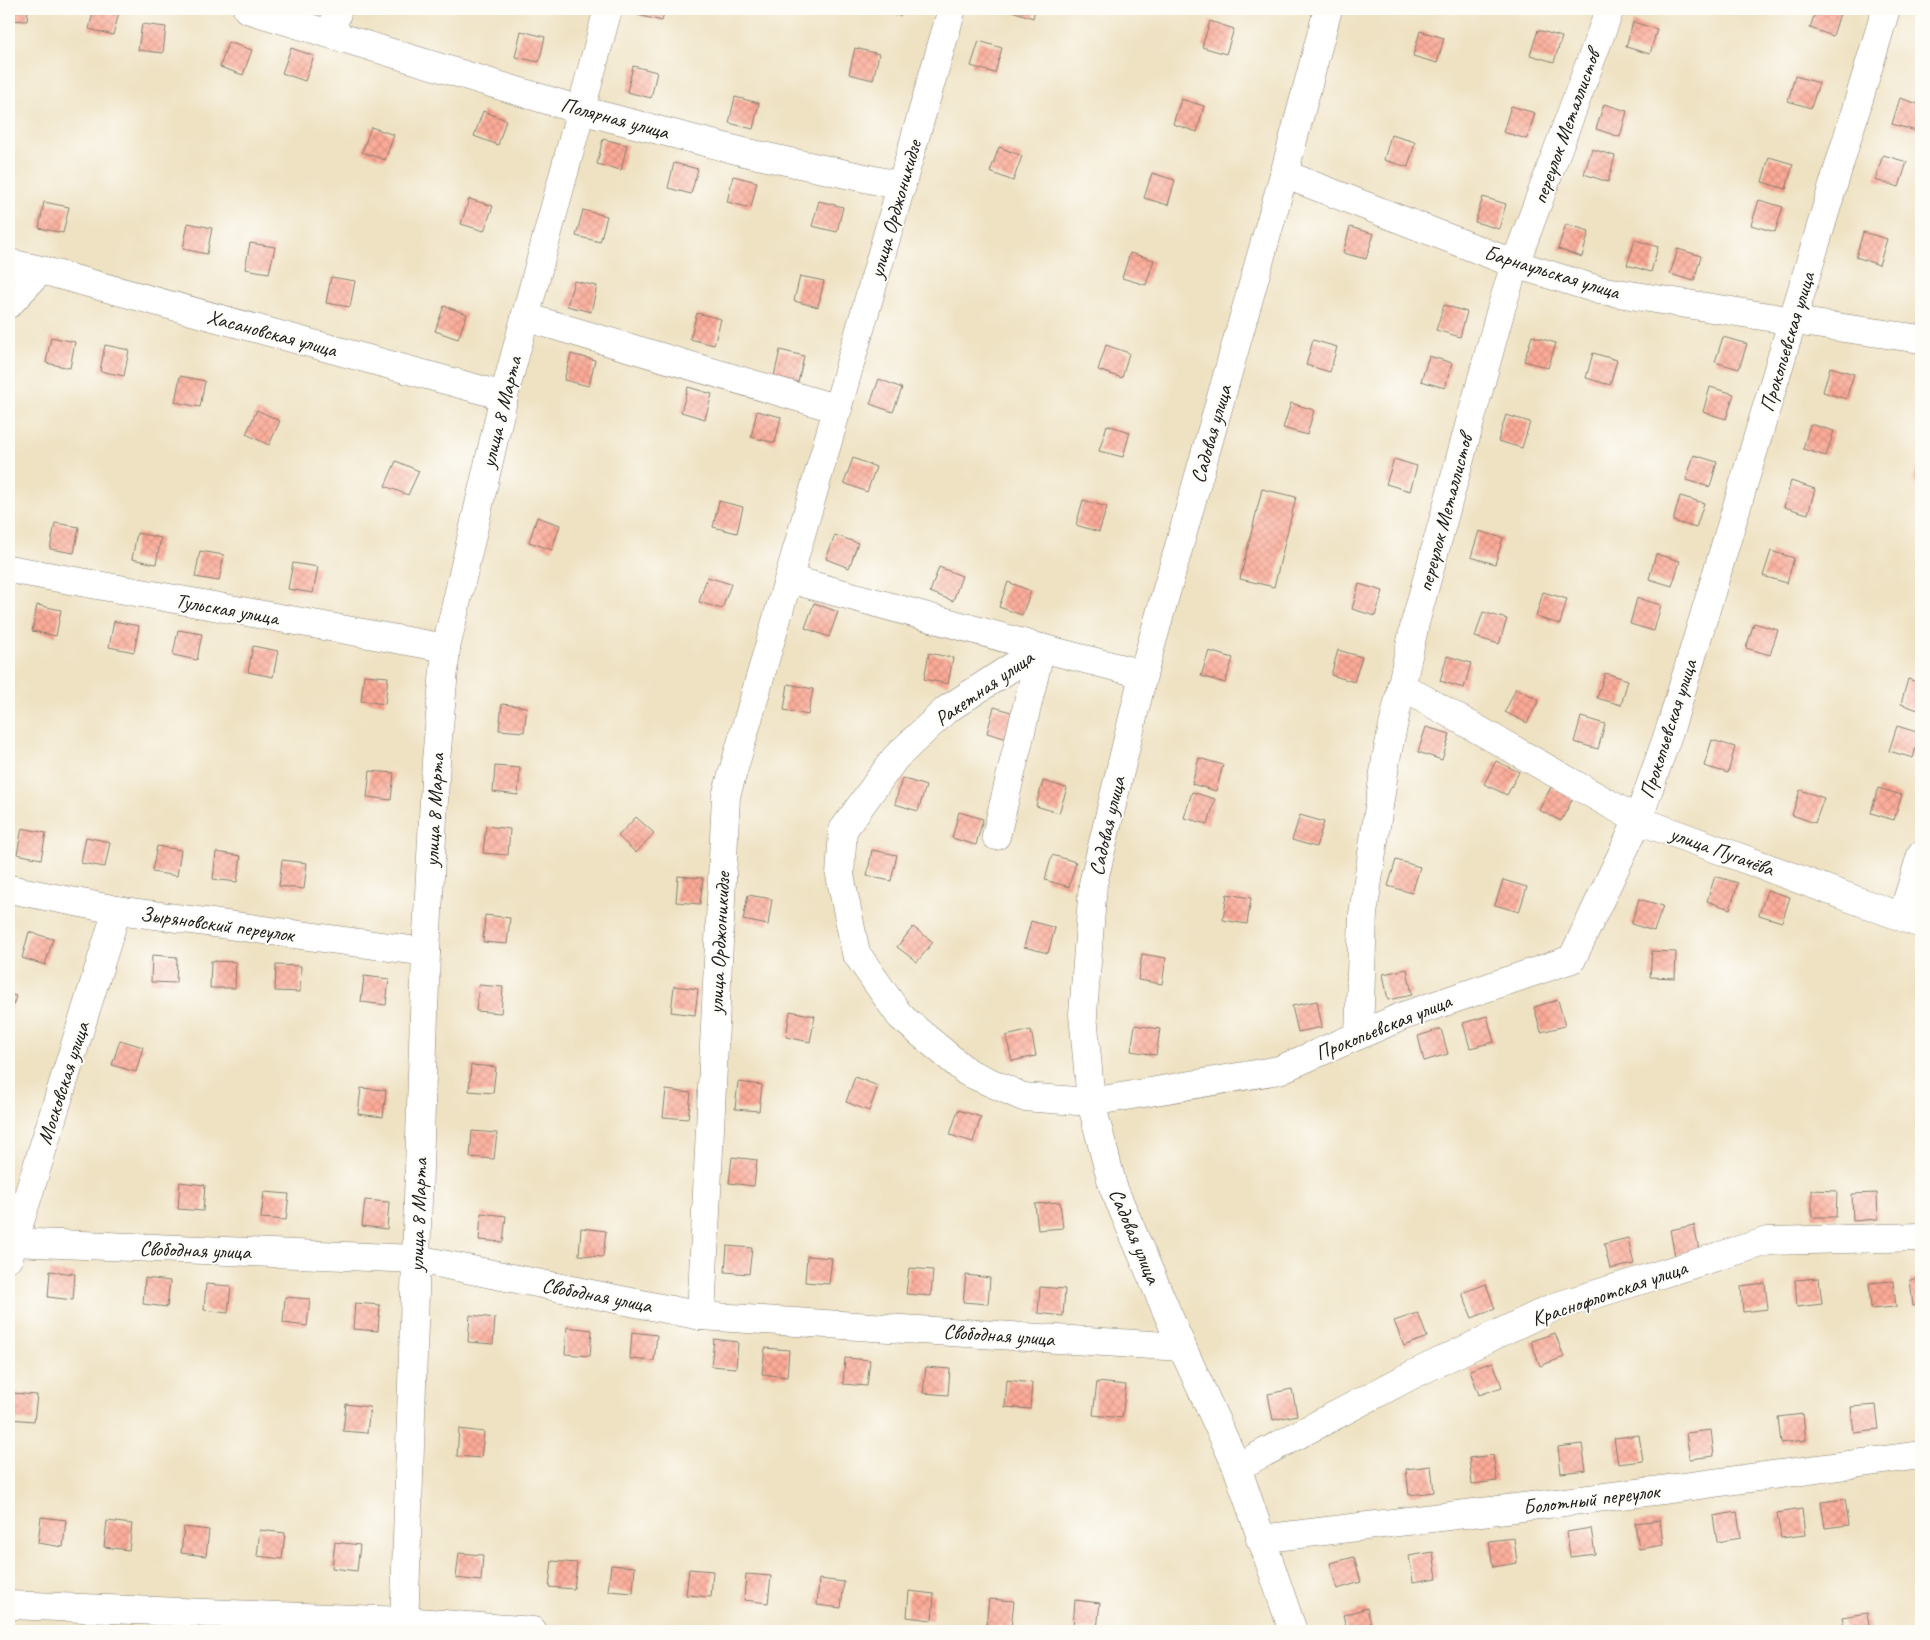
<svg xmlns="http://www.w3.org/2000/svg" width="1930" height="1640" font-family="Caveat,sans-serif">
<style>
.building{fill:url(#building-cross-hatch)}
.lines{fill:none;stroke-linecap:round;stroke-linejoin:round}
.minor-casing{stroke:#867f70;stroke-width:29}
.minor{stroke:#fff;stroke-width:28}
.labels{text-anchor:middle;dominant-baseline:central;stroke-width:4;stroke-linejoin:round;paint-order:stroke}
.street-label{font-size:21px;fill:#1c1c1c;stroke:#fdfcf7}
</style>
<defs>
<pattern id="building-cross-hatch" width="8" height="8" patternUnits="userSpaceOnUse" patternTransform="scale(1.25)"><rect width="8" height="8" fill="#fcaa97"/><path d="M0 0l8 8M0 8l8-8" fill="none" stroke="#d79282"/></pattern>
</defs>
<rect width="100%" height="100%" fill="#fdfcf7"/>
<filter id="ink" filterUnits="userSpaceOnUse"><feTurbulence type="fractalNoise" baseFrequency=".02" numOctaves="2"/><feDisplacementMap in="SourceGraphic" scale="10" xChannelSelector="R" yChannelSelector="G"/><feConvolveMatrix kernelMatrix="1 2 1 2 8 2 1 2 1" color-interpolation-filters="sRGB"/></filter>
<filter id="wash" filterUnits="userSpaceOnUse"><feTurbulence type="fractalNoise" baseFrequency=".0096" numOctaves="4" result="noise"/><feDisplacementMap in="SourceGraphic" scale="20" xChannelSelector="R" yChannelSelector="G"/><feGaussianBlur stdDeviation="1.12" result="paint"/><feColorMatrix in="noise" values="0 0 0 0 0 0 0 0 0 0 0 0 0 0 0 0 0 1.4 0 .05"/><feComposite in="paint" operator="in"/></filter>
<g filter="url(#wash)">
<rect width="100%" height="100%" fill="#efe2c3"/>
<g id="blocks">
<g class="building">
<polygon points="9,9 28,9 27,21 9,20"/>
<polygon points="94,9 120,9 113,35 89,29"/>
<polygon points="384,9 399,9 398,13"/>
<polygon points="639,9 665,9 662,21 638,15"/>
<polygon points="745,9 776,9 774,17"/>
<polygon points="877,9 902,9 900,16"/>
<polygon points="1010,9 1035,9 1033,18 1009,10"/>
<polygon points="1816,9 1841,10 1833,36 1810,28"/>
<polygon points="1210,21 1234,29 1226,54 1202,47"/>
<polygon points="1633,22 1657,29 1650,54 1626,47"/>
<polygon points="142,24 166,27 163,53 138,50"/>
<polygon points="1538,30 1562,37 1554,62 1530,55"/>
<polygon points="521,31 545,37 539,62 515,57"/>
<polygon points="1420,31 1444,38 1437,63 1413,56"/>
<polygon points="979,41 1002,48 995,73 971,66"/>
<polygon points="228,42 252,50 243,75 220,67"/>
<polygon points="291,48 314,56 305,81 282,73"/>
<polygon points="855,48 879,54 873,80 849,74"/>
<polygon points="633,66 657,72 651,98 627,92"/>
<polygon points="9,72 13,73 10,90 9,90"/>
<polygon points="1795,76 1819,83 1811,108 1788,101"/>
<polygon points="735,97 759,103 753,129 729,123"/>
<polygon points="1900,98 1921,105 1921,113 1916,131 1892,124"/>
<polygon points="1181,99 1204,106 1197,132 1173,124"/>
<polygon points="1604,104 1627,111 1620,137 1596,129"/>
<polygon points="1511,106 1535,113 1527,139 1503,132"/>
<polygon points="483,111 506,120 498,145 474,136"/>
<polygon points="371,127 394,135 385,160 362,152"/>
<polygon points="1391,135 1415,142 1408,167 1384,160"/>
<polygon points="603,139 627,145 621,170 597,164"/>
<polygon points="999,147 1022,156 1013,181 990,172"/>
<polygon points="1592,149 1615,156 1608,182 1584,174"/>
<polygon points="1883,155 1907,162 1899,187 1875,180"/>
<polygon points="1769,157 1793,164 1786,189 1762,182"/>
<polygon points="674,163 698,169 691,194 668,188"/>
<polygon points="1152,173 1175,180 1168,205 1144,198"/>
<polygon points="733,176 757,182 751,208 727,202"/>
<polygon points="1483,197 1506,204 1499,229 1475,222"/>
<polygon points="469,199 493,206 484,231 461,224"/>
<polygon points="1759,200 1783,207 1775,232 1751,225"/>
<polygon points="819,201 843,207 837,232 812,226"/>
<polygon points="44,202 69,207 63,233 39,228"/>
<polygon points="583,210 607,216 600,242 576,236"/>
<polygon points="188,223 212,228 207,254 183,249"/>
<polygon points="1566,224 1589,231 1582,257 1558,249"/>
<polygon points="1350,227 1374,234 1366,259 1343,253"/>
<polygon points="1863,232 1887,239 1879,265 1856,257"/>
<polygon points="1635,240 1658,247 1651,272 1627,265"/>
<polygon points="250,243 275,247 269,273 245,269"/>
<polygon points="1678,249 1701,256 1694,281 1670,274"/>
<polygon points="1130,253 1154,260 1146,285 1122,278"/>
<polygon points="800,276 824,281 818,307 794,301"/>
<polygon points="331,277 355,281 350,307 326,303"/>
<polygon points="574,281 597,286 591,312 567,306"/>
<polygon points="1444,305 1467,312 1460,337 1436,330"/>
<polygon points="444,306 467,314 458,339 435,331"/>
<polygon points="697,313 721,319 714,345 690,339"/>
<polygon points="1532,336 1556,343 1548,368 1524,361"/>
<polygon points="51,337 75,342 70,368 46,363"/>
<polygon points="1723,337 1747,344 1739,369 1715,362"/>
<polygon points="1313,340 1337,347 1330,372 1306,365"/>
<polygon points="105,345 129,350 124,376 100,371"/>
<polygon points="1106,345 1129,353 1122,378 1098,370"/>
<polygon points="780,350 804,356 798,382 774,376"/>
<polygon points="1593,353 1617,360 1610,385 1586,378"/>
<polygon points="571,354 595,360 589,386 564,380"/>
<polygon points="1429,356 1452,363 1445,388 1421,381"/>
<polygon points="1830,367 1854,374 1846,399 1823,392"/>
<polygon points="180,376 205,381 200,407 175,402"/>
<polygon points="879,379 902,388 893,412 870,404"/>
<polygon points="688,387 712,394 705,419 681,412"/>
<polygon points="1710,387 1734,394 1726,419 1703,412"/>
<polygon points="1291,403 1314,410 1307,435 1283,428"/>
<polygon points="257,410 280,421 269,445 246,434"/>
<polygon points="757,411 781,417 775,443 751,437"/>
<polygon points="1506,415 1530,422 1522,448 1498,441"/>
<polygon points="1810,424 1834,431 1826,456 1803,449"/>
<polygon points="1107,425 1130,432 1123,457 1099,451"/>
<polygon points="1694,455 1717,462 1710,487 1686,480"/>
<polygon points="1921,455 1921,485 1913,482"/>
<polygon points="853,458 876,467 867,492 844,483"/>
<polygon points="1394,459 1417,466 1410,491 1386,484"/>
<polygon points="396,461 419,471 408,495 385,486"/>
<polygon points="1791,481 1815,489 1808,514 1784,507"/>
<polygon points="1262,489 1296,497 1274,587 1240,579"/>
<polygon points="1680,496 1704,503 1696,528 1673,521"/>
<polygon points="1083,500 1107,507 1099,532 1076,525"/>
<polygon points="719,501 743,507 737,533 713,527"/>
<polygon points="537,517 560,525 552,550 529,542"/>
<polygon points="55,523 79,527 74,553 50,549"/>
<polygon points="1479,531 1503,538 1495,564 1471,557"/>
<polygon points="137,533 161,538 156,564 132,559"/>
<polygon points="835,535 858,543 849,568 826,559"/>
<polygon points="200,551 224,555 219,581 195,577"/>
<polygon points="1771,551 1794,558 1787,583 1763,576"/>
<polygon points="1656,554 1680,561 1672,586 1649,579"/>
<polygon points="293,563 318,567 313,593 288,589"/>
<polygon points="939,567 962,576 953,601 930,592"/>
<polygon points="707,577 731,584 722,609 699,602"/>
<polygon points="1008,582 1031,591 1022,615 999,607"/>
<polygon points="1359,584 1383,591 1375,616 1352,609"/>
<polygon points="1543,592 1567,599 1560,624 1536,617"/>
<polygon points="1637,598 1661,605 1654,631 1630,624"/>
<polygon points="814,603 838,612 829,637 805,628"/>
<polygon points="37,605 61,610 56,636 32,631"/>
<polygon points="1483,612 1507,619 1499,644 1475,637"/>
<polygon points="114,621 139,626 134,652 109,647"/>
<polygon points="1754,623 1778,630 1770,655 1746,648"/>
<polygon points="178,630 202,634 197,660 173,655"/>
<polygon points="253,646 278,651 273,677 248,672"/>
<polygon points="1338,650 1362,657 1354,682 1331,675"/>
<polygon points="1209,651 1233,658 1225,683 1201,676"/>
<polygon points="929,653 953,658 948,684 924,679"/>
<polygon points="1447,656 1471,663 1464,688 1440,681"/>
<polygon points="1605,673 1628,680 1621,705 1597,698"/>
<polygon points="364,675 388,677 385,704 361,701"/>
<polygon points="1908,679 1921,683 1921,711 1901,704"/>
<polygon points="788,684 813,689 808,715 784,710"/>
<polygon points="1516,688 1539,700 1527,723 1505,712"/>
<polygon points="502,704 527,707 524,732 499,730"/>
<polygon points="994,707 1018,714 1011,740 987,733"/>
<polygon points="1581,717 1605,724 1598,749 1574,742"/>
<polygon points="1897,726 1920,733 1913,758 1889,751"/>
<polygon points="1426,727 1450,734 1442,760 1418,752"/>
<polygon points="1712,740 1735,747 1728,773 1704,766"/>
<polygon points="1199,758 1223,765 1216,791 1192,784"/>
<polygon points="1496,761 1519,772 1507,795 1484,784"/>
<polygon points="495,766 520,768 518,795 493,792"/>
<polygon points="370,771 394,773 391,800 367,797"/>
<polygon points="902,778 926,786 918,811 895,804"/>
<polygon points="1043,781 1067,788 1059,813 1036,806"/>
<polygon points="1551,787 1573,798 1561,821 1539,810"/>
<polygon points="1878,788 1902,795 1894,820 1871,813"/>
<polygon points="1800,790 1824,798 1815,823 1792,815"/>
<polygon points="1192,792 1215,799 1208,824 1184,818"/>
<polygon points="959,812 983,819 976,845 952,838"/>
<polygon points="1300,815 1324,822 1316,847 1292,840"/>
<polygon points="636,817 654,833 636,853 618,836"/>
<polygon points="486,826 510,829 508,855 483,853"/>
<polygon points="22,828 46,833 41,859 17,854"/>
<polygon points="86,837 110,842 105,867 81,863"/>
<polygon points="157,846 181,850 177,876 152,872"/>
<polygon points="872,850 897,855 891,881 867,876"/>
<polygon points="216,852 241,856 237,882 213,879"/>
<polygon points="1052,855 1076,862 1069,887 1045,880"/>
<polygon points="282,860 307,863 304,889 279,886"/>
<polygon points="1396,860 1420,867 1412,893 1388,886"/>
<polygon points="678,876 703,878 700,904 676,902"/>
<polygon points="1715,876 1738,883 1730,909 1707,901"/>
<polygon points="1503,880 1527,887 1519,912 1495,905"/>
<polygon points="1767,890 1790,897 1782,922 1759,915"/>
<polygon points="1227,894 1251,898 1247,924 1223,920"/>
<polygon points="748,895 772,899 768,925 743,920"/>
<polygon points="1639,899 1663,906 1654,931 1631,924"/>
<polygon points="485,915 510,918 507,944 483,942"/>
<polygon points="1031,921 1055,928 1048,953 1024,947"/>
<polygon points="913,927 933,942 917,962 897,947"/>
<polygon points="29,932 53,939 45,965 22,958"/>
<polygon points="1652,951 1676,952 1675,978 1650,977"/>
<polygon points="1142,954 1166,958 1162,984 1138,980"/>
<polygon points="152,955 177,957 176,983 151,982"/>
<polygon points="211,961 236,962 235,988 210,988"/>
<polygon points="276,965 301,966 300,992 275,991"/>
<polygon points="1407,969 1412,995 1388,1000 1383,974"/>
<polygon points="364,976 389,979 386,1005 361,1002"/>
<polygon points="479,985 503,987 501,1013 476,1011"/>
<polygon points="674,986 698,989 695,1015 671,1012"/>
<polygon points="9,994 16,996 9,1018"/>
<polygon points="1558,1000 1565,1026 1541,1032 1534,1007"/>
<polygon points="1317,1001 1322,1027 1298,1032 1292,1006"/>
<polygon points="790,1011 815,1016 810,1042 786,1037"/>
<polygon points="1487,1016 1494,1042 1470,1048 1463,1023"/>
<polygon points="1135,1025 1160,1029 1156,1055 1131,1051"/>
<polygon points="1441,1029 1448,1054 1424,1061 1418,1036"/>
<polygon points="1031,1030 1036,1056 1012,1061 1006,1036"/>
<polygon points="120,1040 143,1047 136,1072 112,1065"/>
<polygon points="471,1065 496,1067 493,1093 469,1091"/>
<polygon points="855,1077 878,1086 869,1111 846,1102"/>
<polygon points="738,1082 762,1085 759,1111 735,1109"/>
<polygon points="361,1088 386,1090 383,1117 358,1114"/>
<polygon points="666,1090 691,1093 688,1119 663,1117"/>
<polygon points="958,1110 981,1117 973,1142 950,1135"/>
<polygon points="472,1131 497,1133 494,1159 470,1157"/>
<polygon points="732,1157 757,1160 754,1186 729,1183"/>
<polygon points="180,1182 205,1185 203,1211 178,1209"/>
<polygon points="1812,1190 1837,1191 1836,1217 1812,1217"/>
<polygon points="264,1192 289,1194 286,1220 261,1218"/>
<polygon points="1877,1193 1878,1219 1853,1221 1852,1194"/>
<polygon points="365,1200 389,1202 387,1229 362,1226"/>
<polygon points="1060,1202 1063,1228 1038,1230 1035,1204"/>
<polygon points="481,1213 506,1216 503,1242 479,1240"/>
<polygon points="1694,1225 1699,1250 1675,1256 1670,1230"/>
<polygon points="581,1228 606,1231 603,1257 579,1255"/>
<polygon points="1628,1238 1634,1264 1610,1269 1604,1244"/>
<polygon points="727,1246 752,1248 749,1274 725,1272"/>
<polygon points="807,1256 832,1258 829,1284 805,1282"/>
<polygon points="909,1268 933,1270 931,1296 906,1294"/>
<polygon points="50,1271 75,1274 73,1300 48,1297"/>
<polygon points="966,1275 990,1278 988,1304 963,1302"/>
<polygon points="145,1278 170,1281 167,1307 143,1304"/>
<polygon points="1819,1278 1822,1304 1797,1307 1795,1280"/>
<polygon points="1921,1278 1921,1305 1913,1306 1910,1280"/>
<polygon points="1893,1281 1896,1307 1871,1309 1869,1283"/>
<polygon points="1765,1283 1768,1309 1743,1312 1741,1286"/>
<polygon points="206,1284 231,1286 228,1313 204,1310"/>
<polygon points="1486,1284 1495,1309 1472,1318 1462,1293"/>
<polygon points="1040,1287 1065,1289 1063,1316 1038,1313"/>
<polygon points="285,1297 310,1299 307,1326 283,1323"/>
<polygon points="355,1303 380,1305 378,1331 353,1329"/>
<polygon points="1418,1313 1427,1337 1404,1346 1394,1321"/>
<polygon points="470,1315 495,1318 493,1344 468,1342"/>
<polygon points="567,1327 592,1330 590,1356 565,1354"/>
<polygon points="632,1332 657,1335 654,1361 630,1359"/>
<polygon points="1555,1333 1564,1357 1540,1366 1531,1341"/>
<polygon points="714,1339 738,1342 736,1368 711,1366"/>
<polygon points="765,1348 789,1350 787,1377 762,1374"/>
<polygon points="845,1358 870,1360 867,1386 843,1384"/>
<polygon points="1493,1362 1502,1387 1479,1395 1470,1370"/>
<polygon points="926,1367 950,1369 948,1395 923,1393"/>
<polygon points="1007,1380 1032,1383 1030,1409 1005,1407"/>
<polygon points="1097,1382 1126,1385 1122,1418 1093,1415"/>
<polygon points="1292,1389 1297,1415 1273,1420 1268,1394"/>
<polygon points="12,1393 37,1395 34,1421 10,1419"/>
<polygon points="346,1404 370,1407 367,1433 343,1431"/>
<polygon points="1876,1405 1879,1430 1854,1433 1851,1407"/>
<polygon points="1803,1414 1806,1440 1781,1443 1778,1417"/>
<polygon points="459,1429 484,1432 481,1458 457,1456"/>
<polygon points="1711,1430 1714,1456 1690,1459 1686,1433"/>
<polygon points="1639,1435 1643,1461 1618,1464 1614,1438"/>
<polygon points="1582,1444 1586,1470 1561,1473 1558,1447"/>
<polygon points="1493,1455 1497,1481 1472,1484 1469,1458"/>
<polygon points="1431,1466 1434,1492 1409,1495 1406,1469"/>
<polygon points="1845,1499 1849,1525 1825,1528 1821,1502"/>
<polygon points="1802,1509 1805,1535 1781,1538 1777,1513"/>
<polygon points="1737,1512 1741,1538 1717,1542 1713,1516"/>
<polygon points="41,1517 66,1520 63,1547 38,1543"/>
<polygon points="1660,1520 1663,1545 1639,1549 1635,1523"/>
<polygon points="107,1521 132,1524 129,1550 104,1547"/>
<polygon points="184,1527 209,1530 206,1556 181,1553"/>
<polygon points="1591,1528 1595,1554 1570,1557 1567,1532"/>
<polygon points="260,1530 285,1533 282,1559 257,1556"/>
<polygon points="1514,1538 1517,1563 1493,1567 1489,1541"/>
<polygon points="335,1542 360,1545 357,1571 332,1568"/>
<polygon points="1433,1552 1437,1578 1413,1582 1409,1556"/>
<polygon points="459,1553 483,1555 481,1581 456,1578"/>
<polygon points="1354,1557 1361,1582 1337,1589 1330,1563"/>
<polygon points="552,1561 577,1563 574,1589 549,1587"/>
<polygon points="611,1565 635,1567 633,1593 608,1591"/>
<polygon points="689,1569 713,1571 711,1597 686,1595"/>
<polygon points="746,1574 771,1576 768,1603 744,1600"/>
<polygon points="819,1579 844,1582 841,1608 817,1605"/>
<polygon points="909,1591 934,1594 932,1620 907,1617"/>
<polygon points="989,1599 1014,1601 1011,1628 986,1625"/>
<polygon points="1075,1600 1100,1603 1097,1629 1073,1627"/>
<polygon points="1367,1608 1373,1631 1347,1631 1343,1615"/>
<polygon points="1867,1613 1870,1631 1845,1631 1842,1617"/>
</g>
</g>
</g>
<g filter="url(#ink)">
<use href="#blocks" fill-opacity="0" stroke="#867f70" stroke-width="1"/>
<g class="lines">
<g class="minor-casing">
<g id="minor">
<polyline points="247,9 580,110 744,152 902,186"/>
<polyline points="331,34 338,9"/>
<polyline points="1284,174 1515,264 1599,290 1794,321 1921,339"/>
<polyline points="9,263 41,270 504,396"/>
<polyline points="9,304 41,270"/>
<polyline points="525,317 838,409"/>
<polyline points="9,569 446,648"/>
<polyline points="789,579 1041,648 1143,674"/>
<polyline points="1041,648 946,710 895,758 843,830 840,875 856,953 900,1016 967,1072 1023,1097 1091,1102 1279,1070 1403,1016 1572,959 1638,820 1671,726 1886,9"/>
<polyline points="1401,686 1638,820 1921,924"/>
<polyline points="996,836 1041,648"/>
<polyline points="9,889 117,910 426,952"/>
<polyline points="1902,917 1921,855"/>
<polyline points="1359,1035 1363,914 1386,759 1415,623 1501,309 1515,264 1610,9"/>
<polyline points="12,1242 417,1259 701,1316 1182,1347"/>
<polyline points="9,1257 117,910"/>
<polyline points="701,1316 726,796 952,9"/>
<polyline points="1237,1467 1412,1375 1554,1307 1768,1241 1921,1237"/>
<polyline points="1260,1539 1662,1490 1921,1455"/>
<polyline points="9,1605 405,1621 533,1631"/>
<polyline points="404,1631 426,952 436,761 446,648 504,396 608,9"/>
<polyline points="1293,1631 1237,1467 1182,1347 1113,1187 1091,1102 1083,1014 1093,884 1145,667 1284,174 1328,9"/>
</g>
</g>
<use href="#minor" class="minor"/>
</g>
</g>
<g class="labels">
<g class="street-label">
<text transform="translate(615 118) rotate(15)">Полярная улица</text>
<text transform="translate(1566 127) rotate(-70)">переулок Металлистов</text>
<text transform="translate(895 209) rotate(-74)">улица Орджоникидзе</text>
<text transform="translate(1552 272) rotate(17)">Барнаульская улица</text>
<text transform="translate(272 333) rotate(15)">Хасановская улица</text>
<text transform="translate(1787 342) rotate(-73)">Прокопьевская улица</text>
<text transform="translate(501 412) rotate(-76)">улица 8 Марта</text>
<text transform="translate(1211 434) rotate(-74)">Садовая улица</text>
<text transform="translate(1445 513) rotate(-75)">переулок Металлистов</text>
<text transform="translate(227 609) rotate(10)">Тульская улица</text>
<text transform="translate(984 688) rotate(-35)">Ракетная улица</text>
<text transform="translate(1668 729) rotate(-72)">Прокопьевская улица</text>
<text transform="translate(434 810) rotate(-87)">улица 8 Марта</text>
<text transform="translate(1107 826) rotate(-77)">Садовая улица</text>
<text transform="translate(1722 851) rotate(20)">улица Пугачёва</text>
<text transform="translate(217 924) rotate(8)">Зыряновский переулок</text>
<text transform="translate(719 943) rotate(-87)">улица Орджоникидзе</text>
<text transform="translate(1383 1027) rotate(-22)">Прокопьевская улица</text>
<text transform="translate(63 1083) rotate(-72)">Московская улица</text>
<text transform="translate(418 1215) rotate(-88)">улица 8 Марта</text>
<text transform="translate(1135 1236) rotate(67)">Садовая улица</text>
<text transform="translate(195 1250) rotate(2)">Свободная улица</text>
<text transform="translate(1609 1293) rotate(-19)">Краснофлотская улица</text>
<text transform="translate(597 1295) rotate(11)">Свободная улица</text>
<text transform="translate(999 1335) rotate(4)">Свободная улица</text>
<text transform="translate(1591 1499) rotate(-7)">Болотный переулок</text>
</g>
</g>
<rect width="1930" height="1640" fill="none" stroke="#fdfcf7" stroke-width="30"/>
</svg>
